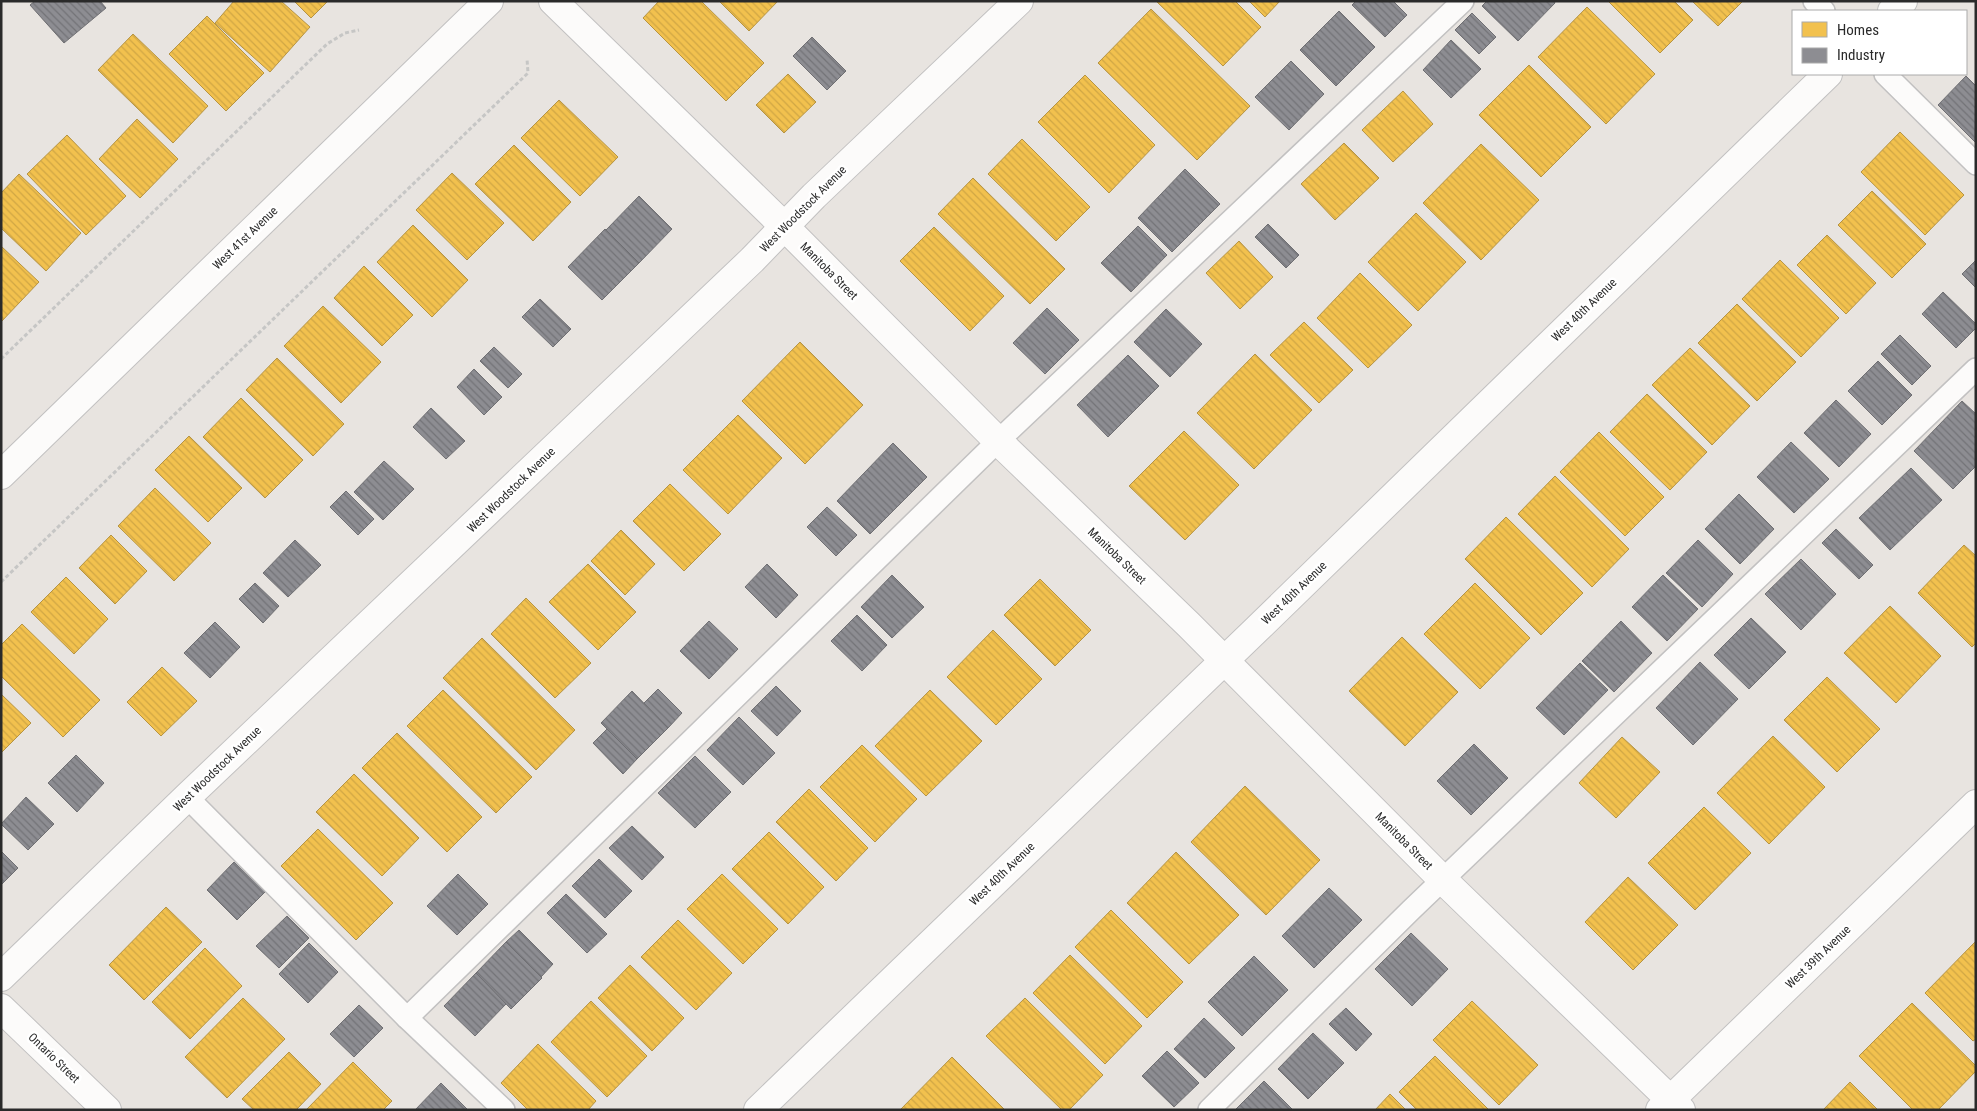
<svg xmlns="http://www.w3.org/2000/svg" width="1977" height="1111" font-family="'Roboto Condensed',sans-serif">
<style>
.homes{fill:url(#homes-back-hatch);stroke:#b69443}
.industry{fill:url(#industry-back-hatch);stroke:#6f6f73}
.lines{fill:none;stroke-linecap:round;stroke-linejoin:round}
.service-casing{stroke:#c2c1c1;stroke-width:24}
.minor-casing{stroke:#c2c1c1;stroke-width:30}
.secondary-casing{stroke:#c2c1c1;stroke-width:30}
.path{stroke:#c6c6c5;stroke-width:3;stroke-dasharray:4 2.5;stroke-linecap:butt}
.service{stroke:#fcfbfa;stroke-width:21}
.minor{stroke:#fcfbfa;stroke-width:28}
.secondary{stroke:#fcfbfa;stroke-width:28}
.labels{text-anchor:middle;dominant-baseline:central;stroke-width:5;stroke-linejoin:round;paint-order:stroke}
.street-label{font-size:12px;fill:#2a2a2a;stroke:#fff}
</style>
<defs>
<pattern id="homes-back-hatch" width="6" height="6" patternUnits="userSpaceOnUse" patternTransform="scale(1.25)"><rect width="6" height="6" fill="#f2c14e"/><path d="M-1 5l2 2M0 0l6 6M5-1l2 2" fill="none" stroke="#d0a644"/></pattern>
<pattern id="industry-back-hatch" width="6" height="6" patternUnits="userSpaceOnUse" patternTransform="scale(1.25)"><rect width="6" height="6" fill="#8d8d92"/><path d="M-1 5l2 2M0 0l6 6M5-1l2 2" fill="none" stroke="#737377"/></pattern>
</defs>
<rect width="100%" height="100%" fill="#e8e4e0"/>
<g class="homes">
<polygon points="234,1 281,1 310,27 270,72 215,23"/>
<polygon points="294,1 328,1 311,18"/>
<polygon points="659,1 701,1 764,63 726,101 643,18"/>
<polygon points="719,1 778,1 749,31"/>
<polygon points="1235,1 1261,27 1223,66 1157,2"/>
<polygon points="1249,1 1280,1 1265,17"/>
<polygon points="1608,1 1674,1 1693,20 1660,53"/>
<polygon points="1692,1 1743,1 1718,26"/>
<polygon points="1587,7 1655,74 1606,124 1538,57"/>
<polygon points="1151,9 1250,106 1197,160 1098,63"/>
<polygon points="207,16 264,73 226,111 169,54"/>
<polygon points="133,34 208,106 173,143 98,70"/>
<polygon points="1529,65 1591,127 1541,177 1479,115"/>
<polygon points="788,74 816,102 784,133 756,105"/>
<polygon points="1085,75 1155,145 1109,193 1038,122"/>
<polygon points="1403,91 1433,124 1393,162 1362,130"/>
<polygon points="559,100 618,157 580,196 521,138"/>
<polygon points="137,119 178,159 140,198 99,159"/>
<polygon points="1900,132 1964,195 1925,235 1861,172"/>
<polygon points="67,135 126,196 86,235 27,174"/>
<polygon points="1022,139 1090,207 1056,241 988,174"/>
<polygon points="1344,143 1379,178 1335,220 1301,184"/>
<polygon points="1481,144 1539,200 1481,260 1423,203"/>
<polygon points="514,145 571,202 533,241 475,184"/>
<polygon points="452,173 504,223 467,260 416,210"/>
<polygon points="19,174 81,233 46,271 1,228 1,193"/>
<polygon points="973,178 1065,269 1030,304 938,214"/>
<polygon points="1872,191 1926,244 1892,278 1838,225"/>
<polygon points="1416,213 1466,262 1418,311 1368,262"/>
<polygon points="413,225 468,280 432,317 377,262"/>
<polygon points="934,227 1004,296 970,331 900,261"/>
<polygon points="1827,235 1876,283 1846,314 1797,265"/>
<polygon points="1239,241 1273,277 1240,309 1206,273"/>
<polygon points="1,246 39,282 1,322"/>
<polygon points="1780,260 1839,318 1801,357 1742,299"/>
<polygon points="364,266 413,315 382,346 334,298"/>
<polygon points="1360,273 1412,325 1368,368 1317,318"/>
<polygon points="1737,304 1796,362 1757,401 1698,343"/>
<polygon points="323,306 381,362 341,403 284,346"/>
<polygon points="1304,322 1353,370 1319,403 1270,355"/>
<polygon points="800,342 863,405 805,464 742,401"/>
<polygon points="1690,348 1750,406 1712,445 1652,385"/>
<polygon points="1255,354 1312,410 1254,469 1197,413"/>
<polygon points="277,358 344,424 313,456 246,390"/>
<polygon points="1647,394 1707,452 1670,490 1610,432"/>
<polygon points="241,398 303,460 265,498 203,437"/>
<polygon points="738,415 782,458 728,514 683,470"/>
<polygon points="1184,431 1239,485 1185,540 1129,486"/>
<polygon points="1599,432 1664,497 1625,536 1560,472"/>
<polygon points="189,436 242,488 208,522 155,470"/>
<polygon points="1555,476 1629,549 1592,587 1518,514"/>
<polygon points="670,484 721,534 684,571 633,521"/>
<polygon points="155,488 211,543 174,581 118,526"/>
<polygon points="1506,517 1583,593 1541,635 1465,559"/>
<polygon points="621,530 655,564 625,595 591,561"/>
<polygon points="111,535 147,571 115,604 79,568"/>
<polygon points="1964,545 1976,556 1976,643 1972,647 1918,593"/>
<polygon points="588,564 636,612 598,650 549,602"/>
<polygon points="66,577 108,619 74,654 31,612"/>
<polygon points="1040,579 1091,630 1055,666 1004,615"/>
<polygon points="1475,583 1530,638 1480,689 1424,634"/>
<polygon points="526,598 591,663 555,698 491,634"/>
<polygon points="1890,606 1941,656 1896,703 1844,653"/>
<polygon points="22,624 100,700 63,737 1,676 1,645"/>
<polygon points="993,630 1042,679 996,725 947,677"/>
<polygon points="1402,637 1458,692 1405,746 1349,691"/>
<polygon points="482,638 575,730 536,770 443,678"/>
<polygon points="162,667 197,701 161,736 127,702"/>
<polygon points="1827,677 1880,729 1837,772 1784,720"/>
<polygon points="443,690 532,777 496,813 407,726"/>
<polygon points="930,690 982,741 926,796 875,746"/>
<polygon points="1,694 31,723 1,753"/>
<polygon points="397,733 482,817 447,852 362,768"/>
<polygon points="1773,736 1825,787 1769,844 1717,793"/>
<polygon points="1622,737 1660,772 1616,818 1579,783"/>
<polygon points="862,745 917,799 875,842 820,787"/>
<polygon points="354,774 419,838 382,876 316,812"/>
<polygon points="1245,786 1320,860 1266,915 1191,842"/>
<polygon points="809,789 868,848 836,881 776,822"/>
<polygon points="1704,807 1751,853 1695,910 1648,863"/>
<polygon points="318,829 393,903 356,940 281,866"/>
<polygon points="769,832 824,887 788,924 732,869"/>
<polygon points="1176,852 1239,915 1189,964 1127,903"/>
<polygon points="722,874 778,929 743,964 687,909"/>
<polygon points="1628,877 1678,925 1633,970 1585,922"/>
<polygon points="166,907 202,942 144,1000 109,965"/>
<polygon points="1111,910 1183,982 1147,1018 1075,947"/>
<polygon points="678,920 732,973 696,1010 641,957"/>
<polygon points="1975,942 1976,1039 1973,1041 1925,993"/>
<polygon points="205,948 242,986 190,1039 152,1002"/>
<polygon points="1070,955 1142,1026 1105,1064 1033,993"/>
<polygon points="630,965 684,1018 652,1051 598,998"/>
<polygon points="243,998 285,1039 227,1098 185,1057"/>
<polygon points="1025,998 1103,1075 1069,1110 1062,1110 986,1036"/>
<polygon points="591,1001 647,1056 607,1097 551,1042"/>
<polygon points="1472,1001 1538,1065 1499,1105 1433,1040"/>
<polygon points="1912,1003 1976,1066 1976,1071 1938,1110 1913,1110 1859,1056"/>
<polygon points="538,1044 596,1101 588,1110 528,1110 501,1083"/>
<polygon points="289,1052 321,1084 296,1110 254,1110 242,1099"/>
<polygon points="1435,1056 1489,1110 1417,1110 1399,1092"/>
<polygon points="952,1057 1005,1110 900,1110"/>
<polygon points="353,1062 392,1101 383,1110 306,1110"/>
<polygon points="1850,1082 1878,1110 1823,1110"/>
<polygon points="1390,1094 1406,1110 1375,1110"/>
</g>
<g class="industry">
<polygon points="35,1 100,1 106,8 64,43 30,5"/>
<polygon points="1356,1 1393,1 1407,15 1385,37 1352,5"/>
<polygon points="1487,1 1554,1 1555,3 1518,41 1482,6"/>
<polygon points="1339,11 1375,47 1336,86 1300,50"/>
<polygon points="1472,13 1496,37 1479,54 1455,30"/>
<polygon points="812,37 846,71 827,90 793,56"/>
<polygon points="1451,40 1481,69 1451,98 1423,70"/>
<polygon points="1291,61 1324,94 1289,130 1255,97"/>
<polygon points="1966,76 1976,86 1975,142 1938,105"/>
<polygon points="1185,169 1220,204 1172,252 1138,218"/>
<polygon points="639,196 672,229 639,263 606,230"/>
<polygon points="1268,224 1299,255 1286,268 1255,237"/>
<polygon points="1138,226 1167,255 1131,292 1101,263"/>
<polygon points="605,229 639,263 602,300 568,267"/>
<polygon points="1976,260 1976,288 1962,274"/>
<polygon points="1943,292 1976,324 1976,328 1956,348 1922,314"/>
<polygon points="540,299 571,329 553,347 522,317"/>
<polygon points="1047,308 1079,340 1045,374 1013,343"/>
<polygon points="1166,309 1202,344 1170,377 1134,342"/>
<polygon points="1900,335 1931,366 1912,385 1881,354"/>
<polygon points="494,347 522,374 508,388 480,361"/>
<polygon points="1128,355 1159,386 1108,437 1077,405"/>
<polygon points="1878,361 1912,395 1882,425 1848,391"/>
<polygon points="474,369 502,397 484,415 457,387"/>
<polygon points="1836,400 1871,434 1839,467 1804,433"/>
<polygon points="1962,401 1976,414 1976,466 1953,489 1914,451"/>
<polygon points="431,408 465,441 446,459 413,427"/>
<polygon points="1791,442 1829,479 1794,513 1757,477"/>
<polygon points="893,443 927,477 870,534 837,501"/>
<polygon points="384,461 414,489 383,520 354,492"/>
<polygon points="1911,468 1942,500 1890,550 1859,518"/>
<polygon points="346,491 374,519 358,535 330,507"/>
<polygon points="1739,494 1774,529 1740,564 1705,529"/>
<polygon points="827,507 857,535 836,556 807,527"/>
<polygon points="1836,529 1873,565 1859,579 1822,543"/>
<polygon points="295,540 321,565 288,597 263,573"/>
<polygon points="1698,540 1733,574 1702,607 1666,573"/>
<polygon points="1801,559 1836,594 1801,630 1765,594"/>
<polygon points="767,564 798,595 776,618 745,587"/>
<polygon points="892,575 924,607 892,638 861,607"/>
<polygon points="1663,575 1698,609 1667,641 1632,607"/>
<polygon points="255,583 279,606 263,623 239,599"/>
<polygon points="857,615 887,645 862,671 831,641"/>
<polygon points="1751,618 1786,652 1749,689 1714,655"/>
<polygon points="709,621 738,649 709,679 680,651"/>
<polygon points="1621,621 1652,653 1614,692 1582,661"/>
<polygon points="215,622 240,647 210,678 184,653"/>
<polygon points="1700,662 1738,699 1693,745 1656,708"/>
<polygon points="1580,663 1608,690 1564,735 1536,708"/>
<polygon points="776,686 801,711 777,736 751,711"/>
<polygon points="658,689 682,713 668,728 644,703"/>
<polygon points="632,691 668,728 637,759 601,723"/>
<polygon points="739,717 775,753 743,785 707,750"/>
<polygon points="607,729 637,759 623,774 593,743"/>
<polygon points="1474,744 1508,778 1471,815 1437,781"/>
<polygon points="76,755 104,783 77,812 48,783"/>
<polygon points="695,756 731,792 695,828 658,793"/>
<polygon points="26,797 54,824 28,850 1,824"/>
<polygon points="632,826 664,857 642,880 609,848"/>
<polygon points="1,851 18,868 1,885"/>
<polygon points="599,859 632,891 605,918 572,886"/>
<polygon points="234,862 265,892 237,920 207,890"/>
<polygon points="458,874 488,904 457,935 427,906"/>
<polygon points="1329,888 1362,920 1314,968 1282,936"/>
<polygon points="566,894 607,934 587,953 547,913"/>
<polygon points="287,916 309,938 279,968 256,946"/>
<polygon points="519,930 553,964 541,977 506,942"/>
<polygon points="1411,933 1448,969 1412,1006 1375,969"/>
<polygon points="506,942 542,978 511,1009 476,973"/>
<polygon points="309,943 338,972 308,1003 279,974"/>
<polygon points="1254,956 1288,990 1242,1036 1208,1002"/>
<polygon points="476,973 506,1004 475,1036 444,1006"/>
<polygon points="359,1005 383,1028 354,1057 330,1034"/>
<polygon points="1346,1008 1372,1034 1356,1051 1329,1024"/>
<polygon points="1204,1018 1235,1048 1205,1078 1174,1049"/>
<polygon points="1313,1033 1344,1063 1308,1099 1278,1069"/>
<polygon points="1167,1051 1199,1083 1174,1107 1142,1076"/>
<polygon points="1264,1081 1293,1110 1235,1110"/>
<polygon points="441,1083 468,1110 415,1110"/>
</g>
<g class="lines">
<g class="service-casing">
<g id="service">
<polyline points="1814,1 1824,11"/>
<polyline points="1885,74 1976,164"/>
<polyline points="187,797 407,1018 504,1110"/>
<polyline points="407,1018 998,441 1463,1"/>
<polyline points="1209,1110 1411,910 1976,369"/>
</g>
</g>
<g class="minor-casing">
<g id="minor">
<polyline points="553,1 785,227 998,441 1189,625 1443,880 1681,1110"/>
<polyline points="1892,11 1903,1"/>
<polyline points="1,977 187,797 752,260 814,196 1019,1"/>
<polyline points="1,1008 107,1110"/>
<polyline points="758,1110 1257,629 1828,74"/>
<polyline points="1660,1110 1976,804"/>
</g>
</g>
<g class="secondary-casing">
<polyline id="secondary" points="1,475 489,1"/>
</g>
<g class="path">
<polyline points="1,359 327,44 345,33 359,30"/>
<polyline points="1,582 528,73 527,59"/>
</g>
<use href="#service" class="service"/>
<use href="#minor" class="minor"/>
<use href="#secondary" class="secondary"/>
</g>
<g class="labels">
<g class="street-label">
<text transform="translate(803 209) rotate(-45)">West Woodstock Avenue</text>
<text transform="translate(245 238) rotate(-44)">West 41st Avenue</text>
<text transform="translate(829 271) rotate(45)">Manitoba Street</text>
<text transform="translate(1584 310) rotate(-44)">West 40th Avenue</text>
<text transform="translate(511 490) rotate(-44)">West Woodstock Avenue</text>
<text transform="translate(1117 556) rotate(44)">Manitoba Street</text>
<text transform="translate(1294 593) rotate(-44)">West 40th Avenue</text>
<text transform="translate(217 769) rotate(-44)">West Woodstock Avenue</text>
<text transform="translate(1404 841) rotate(45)">Manitoba Street</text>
<text transform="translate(1002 874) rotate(-44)">West 40th Avenue</text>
<text transform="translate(1818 957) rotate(-44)">West 39th Avenue</text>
<text transform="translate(54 1058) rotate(44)">Ontario Street</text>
</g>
</g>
<rect width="1977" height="1111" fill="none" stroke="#2a2a2a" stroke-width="5"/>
<rect x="1792" y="10" width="175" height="65" fill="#ffffff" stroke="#aaaaaa"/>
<rect x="1802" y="22" width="25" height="15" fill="#f2c14e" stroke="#aaaaaa"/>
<text x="1837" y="35" font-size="15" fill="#2a2a2a">Homes</text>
<rect x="1802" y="48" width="25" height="15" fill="#8d8d92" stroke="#aaaaaa"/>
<text x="1837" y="60" font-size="15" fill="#2a2a2a">Industry</text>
</svg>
